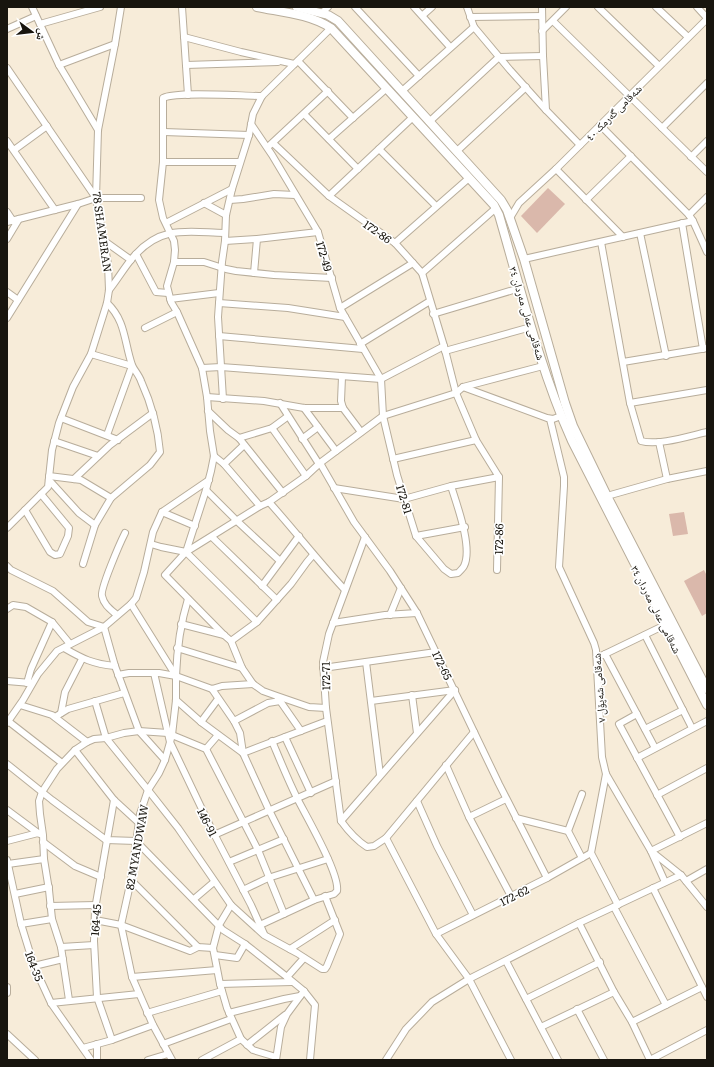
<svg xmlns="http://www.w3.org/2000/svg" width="714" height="1067" font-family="Literata,'Noto Naskh Arabic',serif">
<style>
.green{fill:#dab8ab}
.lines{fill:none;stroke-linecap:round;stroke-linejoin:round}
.minor-casing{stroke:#b8ad9b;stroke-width:8}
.major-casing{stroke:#b8ad9b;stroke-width:10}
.minor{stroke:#fff;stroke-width:6}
.major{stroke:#fff;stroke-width:8}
.labels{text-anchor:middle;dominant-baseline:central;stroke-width:3.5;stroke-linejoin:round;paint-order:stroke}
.street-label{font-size:11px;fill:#18150e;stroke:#fff}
</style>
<rect width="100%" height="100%" fill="#f7ecd9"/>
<g class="green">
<polygon points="548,188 565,204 537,233 521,216"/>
<polygon points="684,512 688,534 673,536 669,514"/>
<polygon points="704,570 707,576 707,613 702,616 684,581"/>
</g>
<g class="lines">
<g class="minor-casing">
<g id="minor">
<polyline points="32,7 59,65 98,130"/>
<polyline points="182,7 188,95"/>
<polyline points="355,7 419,76"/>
<polyline points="414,7 450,47"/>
<polyline points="467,7 474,27 510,70 546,110"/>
<polyline points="542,7 543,56 546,110 580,145"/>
<polyline points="598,7 659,66"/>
<polyline points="656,7 688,37"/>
<polyline points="697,7 707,18"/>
<polyline points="322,13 328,7"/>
<polyline points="423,15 432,7"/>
<polyline points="470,17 542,16"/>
<polyline points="553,21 707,172"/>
<polyline points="40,24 100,7"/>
<polyline points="7,29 36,16"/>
<polyline points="542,31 566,7"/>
<polyline points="184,37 241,52 294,64"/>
<polyline points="298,61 353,118"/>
<polyline points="59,65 115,44"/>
<polyline points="186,65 278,62"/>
<polyline points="7,68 96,198"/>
<polyline points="402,91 474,27"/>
<path d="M262 96C243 96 176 91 163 98V162L159 200 163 218 174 241 175 250 174 262 167 286 171 302 177 312 202 368 207 397 210 431 214 456 211 471 206 490 186 552 165 575 224 635 231 641 242 668 253 684 263 691 277 696 309 707 326 708"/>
<polyline points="304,114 358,169"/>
<polyline points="429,122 499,57 543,56"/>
<path d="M251 124 272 155 318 232 340 308 381 379 383 416 397 475 416 536 444 569 451 574 458 573C460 571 463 568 464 566 473 548 457 505 451 486"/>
<polyline points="600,125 689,215 693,221 707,252"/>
<polyline points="662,128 707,83"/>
<polyline points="164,132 249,135"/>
<polyline points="329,139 387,88"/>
<polyline points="7,141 55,210"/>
<polyline points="273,143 329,196 395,243 422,273 444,346 456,393 476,440 499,477 497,570"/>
<polyline points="270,145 328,91"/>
<polyline points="379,149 436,206"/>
<polyline points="14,150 47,126"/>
<polyline points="457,151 526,87"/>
<polyline points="691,157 707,141"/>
<polyline points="163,162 240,162"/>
<polyline points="556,169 623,237"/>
<polyline points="329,196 413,117"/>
<polyline points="230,200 243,199 274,194 295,195"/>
<polyline points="586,200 631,156"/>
<polyline points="204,203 226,215"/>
<polyline points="7,212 13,221"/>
<polyline points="689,215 707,197"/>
<polyline points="510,218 519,203 556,169 707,19"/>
<polyline points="7,222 78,204 96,198 141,198"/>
<polyline points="166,223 232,189"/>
<polyline points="682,223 703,349"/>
<polyline points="640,233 666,356"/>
<polyline points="7,239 19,219"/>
<polyline points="103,240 131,260"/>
<polyline points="225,241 257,239"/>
<path d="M601 242 630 403 641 441C658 446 689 436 707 432"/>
<polyline points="395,243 469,178"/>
<polyline points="136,254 156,292 168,293"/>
<polyline points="524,259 693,221"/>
<polyline points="174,262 204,262 226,269 236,271 274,275 332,278"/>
<polyline points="254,273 257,239 318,232"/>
<polyline points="422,273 496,208"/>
<path d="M109 290C118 279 125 266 135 255 162 225 188 232 224 233"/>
<polyline points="7,292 18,300"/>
<polyline points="170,299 219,293"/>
<polyline points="219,303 288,308 345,317"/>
<polyline points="340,308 413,263"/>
<polyline points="433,314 520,288"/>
<polyline points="7,318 78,204"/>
<polyline points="145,328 177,312"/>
<polyline points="219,336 363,349"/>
<polyline points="360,344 430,301"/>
<polyline points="445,351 531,327"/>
<polyline points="91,354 132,366 107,435"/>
<polyline points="623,362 707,348"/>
<polyline points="202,368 221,367 381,379 444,346"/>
<polyline points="342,377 341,401 343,408 361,432"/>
<polyline points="463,387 547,418 553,419 561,416"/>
<polyline points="207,397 264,401 304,408 343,408"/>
<polyline points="223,399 218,317 222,262 225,241 226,215 232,189 249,135 253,114 262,96 331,28"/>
<polyline points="280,403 319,464"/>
<polyline points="630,403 707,390"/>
<polyline points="304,408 336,451"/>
<polyline points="208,411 228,430 239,438 283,493"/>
<polyline points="61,418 118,440"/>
<polyline points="550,419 564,477 564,486 559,567 594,643 596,650 602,757 606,774 651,851 681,875 707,907"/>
<polyline points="272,428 306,476"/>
<polyline points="239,438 272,428 287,417"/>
<polyline points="302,439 318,427"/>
<polyline points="54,441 98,456"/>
<polyline points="659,442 667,479"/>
<polyline points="214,456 224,464 260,506"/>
<polyline points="393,459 476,440"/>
<polyline points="320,463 354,522 390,571 417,613 499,784 547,878"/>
<polyline points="224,464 244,445"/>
<path d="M49 476 81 480 111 498 150 465 160 452C158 428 151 403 141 381 139 375 134 370 132 365 124 342 126 321 107 303"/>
<polyline points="74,479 110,445 153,413"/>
<polyline points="49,480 79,513 95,525"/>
<polyline points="334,488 404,499 451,486 499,477"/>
<polyline points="206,490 237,521 280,561"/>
<polyline points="607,496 667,479 707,471"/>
<path d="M269 502C295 531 318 561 345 590"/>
<polyline points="25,510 50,552 55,555 60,554 68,536 69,528 41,494"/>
<polyline points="162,512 195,526"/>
<polyline points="7,528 48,487 52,450 59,423 73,387 91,354 107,303 109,290 108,264 96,198 98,130 115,44 121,7"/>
<polyline points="416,536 465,527"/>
<polyline points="212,537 277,600"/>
<path d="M365 537 329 634 323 662 326 708 341 821C349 832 356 840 367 847L374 846 386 838 474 732"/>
<polyline points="151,544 161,547 186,552 257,622"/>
<polyline points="186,552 260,506 269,502 306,476 320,463 383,416 456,393 463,387 543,366"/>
<polyline points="83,564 95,525 111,498"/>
<polyline points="7,566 11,570 53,591 88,622 104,627"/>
<polyline points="262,586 299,536"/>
<polyline points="131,604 136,598 144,572 153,532 162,512 209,480"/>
<polyline points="7,609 13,605 26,607 52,622 70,644"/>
<path d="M117 615C110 609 104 605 102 596 100 589 120 543 125 533"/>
<polyline points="390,615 401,588"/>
<polyline points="333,623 385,615 417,613"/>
<polyline points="181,624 224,635"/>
<polyline points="104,627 115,666 139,731 165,760"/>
<polyline points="645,635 692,728"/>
<polyline points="231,641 257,622 291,584 307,562 313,555"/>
<path d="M64 648C83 659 93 664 115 666"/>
<polyline points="177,648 242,668"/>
<polyline points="605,654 655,748"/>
<polyline points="603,655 665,625"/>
<polyline points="366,662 380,775"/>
<polyline points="323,668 436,652"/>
<polyline points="154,673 170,742 210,826 251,905 264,934"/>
<polyline points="118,675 129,673 159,673 176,676 212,689 222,686 253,684"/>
<path d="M176 676C177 649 180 625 188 599"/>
<polyline points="7,681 31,683"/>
<polyline points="27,683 31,669 52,622"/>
<polyline points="212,689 234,721 240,733 243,753 269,810 314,900"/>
<polyline points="412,695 417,733"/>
<polyline points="278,698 301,731"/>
<polyline points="176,700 201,722 243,753"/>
<polyline points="95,701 106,738 148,790 178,828 231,905 264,935 297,953 322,969 325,969 327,966 340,934 325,896"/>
<polyline points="371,701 455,690"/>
<polyline points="20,705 52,715 87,742"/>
<polyline points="61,713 65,692 82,659"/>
<polyline points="637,714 619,724 680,837"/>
<polyline points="55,717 68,709 124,693"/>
<polyline points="8,721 62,763"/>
<polyline points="234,721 268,703 280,701"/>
<polyline points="201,722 218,699"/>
<polyline points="7,723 23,700 38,674 57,651 104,627 131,604 176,676 176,700 172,735 165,760 159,773 148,790 140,814 131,880 121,925 132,977 153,1025 172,1060"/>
<polyline points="645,729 683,710"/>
<polyline points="172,735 206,749 258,850 284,914"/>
<polyline points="285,737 311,793"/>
<polyline points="206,749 218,735"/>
<polyline points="75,750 114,800 138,822"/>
<polyline points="243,753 327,721"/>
<polyline points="637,758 707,721"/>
<polyline points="7,764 52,800 106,840 136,841 223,930 245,944 287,977 304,991 315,1005 310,1060"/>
<polyline points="446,765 469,817 511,896"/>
<polyline points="606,774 591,853 618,905"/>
<polyline points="657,795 707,768"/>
<polyline points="417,801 437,846 473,915"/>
<polyline points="7,810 38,833"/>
<polyline points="469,817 506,799"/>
<polyline points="516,818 568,831"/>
<polyline points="341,821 455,690"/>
<polyline points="214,835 336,781"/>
<polyline points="386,838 436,934 469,979 511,1060"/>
<polyline points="7,841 38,833 40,834"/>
<polyline points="43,842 75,866 101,877"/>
<polyline points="582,858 568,831 582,794"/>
<polyline points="7,860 21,924 34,966 51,1003 91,1060"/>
<polyline points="229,862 284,839"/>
<polyline points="8,864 44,859"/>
<polyline points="131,880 198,947 213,948"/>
<polyline points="686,881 707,869"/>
<polyline points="665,882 651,851 707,823"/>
<polyline points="653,888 707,997"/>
<polyline points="243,890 268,878 328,859"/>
<polyline points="15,894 49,887"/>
<polyline points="194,899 214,882"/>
<polyline points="231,905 219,925 213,948 220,984 227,1008 241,1039 253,1050 276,1057"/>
<polyline points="50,906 96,905"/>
<polyline points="614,907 666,1005"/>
<polyline points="95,920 121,925 190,951 198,947"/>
<polyline points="579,923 614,992 632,1022 650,1060"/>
<polyline points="21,924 52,919"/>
<path d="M260 925 314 900 334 894 337 891C340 874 306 816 297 798 288 780 280 760 272 741"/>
<polyline points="436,934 547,878 591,853"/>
<polyline points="61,947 94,945"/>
<polyline points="290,949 335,920"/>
<polyline points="215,955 237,958 245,944"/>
<polyline points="506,961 558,1060"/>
<polyline points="34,966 63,959"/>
<polyline points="132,977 217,970"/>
<polyline points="287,977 304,958"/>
<polyline points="220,984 292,982"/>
<polyline points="7,987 7,993"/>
<polyline points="526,999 600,962"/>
<polyline points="69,1000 61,947 52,919 49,890 44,859 43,835 40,814 39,801 42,792 57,769 75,750 87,742 94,739 106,738 124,733 139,731 168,733"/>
<polyline points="51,1003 139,994"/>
<polyline points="577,1009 604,1060"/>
<polyline points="147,1013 222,991"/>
<polyline points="229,1013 284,999 300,996"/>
<polyline points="632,1022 702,987"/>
<polyline points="541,1027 614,992"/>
<polyline points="7,1034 35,1060"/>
<polyline points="112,1040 97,997 94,941 95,909 114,800"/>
<polyline points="163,1044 231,1019"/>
<polyline points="247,1045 285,1015"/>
<polyline points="83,1048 112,1040 153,1025"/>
<polyline points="97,1060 97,1044"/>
<polyline points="148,1060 168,1054"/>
<polyline points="202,1060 241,1039"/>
<polyline points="276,1060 281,1027 287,1014 304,991"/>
<polyline points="386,1060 406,1029 432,1002 469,979 579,923 681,875"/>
<polyline points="650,1060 707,1030"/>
</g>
</g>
<g class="major-casing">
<g id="major">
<path d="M257 7C281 12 310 14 331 28L494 205 499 215C521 291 540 369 572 441L707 705"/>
<polyline points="297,7 328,15 338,21 501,200 507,210 524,259 565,403 573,426 607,496 707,689"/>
</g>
</g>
<use href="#minor" class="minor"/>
<use href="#major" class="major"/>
</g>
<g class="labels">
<g class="street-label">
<text transform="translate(613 112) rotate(-45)">شەقامی گەرمک ٤٠</text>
<text transform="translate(378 231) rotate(35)">172-86</text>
<text transform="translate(103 232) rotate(82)">78 SHAMERAN</text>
<text transform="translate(325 256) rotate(73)">172-49</text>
<text transform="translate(528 313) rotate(73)">شەقامی عەلی مەردان ٣٤</text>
<text transform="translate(405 499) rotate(73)">172-81</text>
<text transform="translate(498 539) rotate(-89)">172-86</text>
<text transform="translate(657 609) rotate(63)">شەقامی عەلی مەردان ٣٤</text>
<text transform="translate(443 665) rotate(64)">172-65</text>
<text transform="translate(325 676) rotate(-91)">172-71</text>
<text transform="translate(598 688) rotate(-94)">شەقامی شەپۆل ٧</text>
<text transform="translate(208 822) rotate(63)">146-91</text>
<text transform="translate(136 847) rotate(-80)">82 MYANDWAW</text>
<text transform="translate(514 895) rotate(-27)">172-62</text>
<text transform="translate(95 920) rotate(-86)">164-45</text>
<text transform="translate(35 966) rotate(69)">164-35</text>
</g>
</g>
<rect width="714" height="1067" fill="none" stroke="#18150e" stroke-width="16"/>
<g transform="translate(32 32) rotate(105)" stroke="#ffffff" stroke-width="3" paint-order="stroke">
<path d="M0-3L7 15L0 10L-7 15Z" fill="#18150e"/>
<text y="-6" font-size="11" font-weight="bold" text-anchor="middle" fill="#18150e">ش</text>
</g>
</svg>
